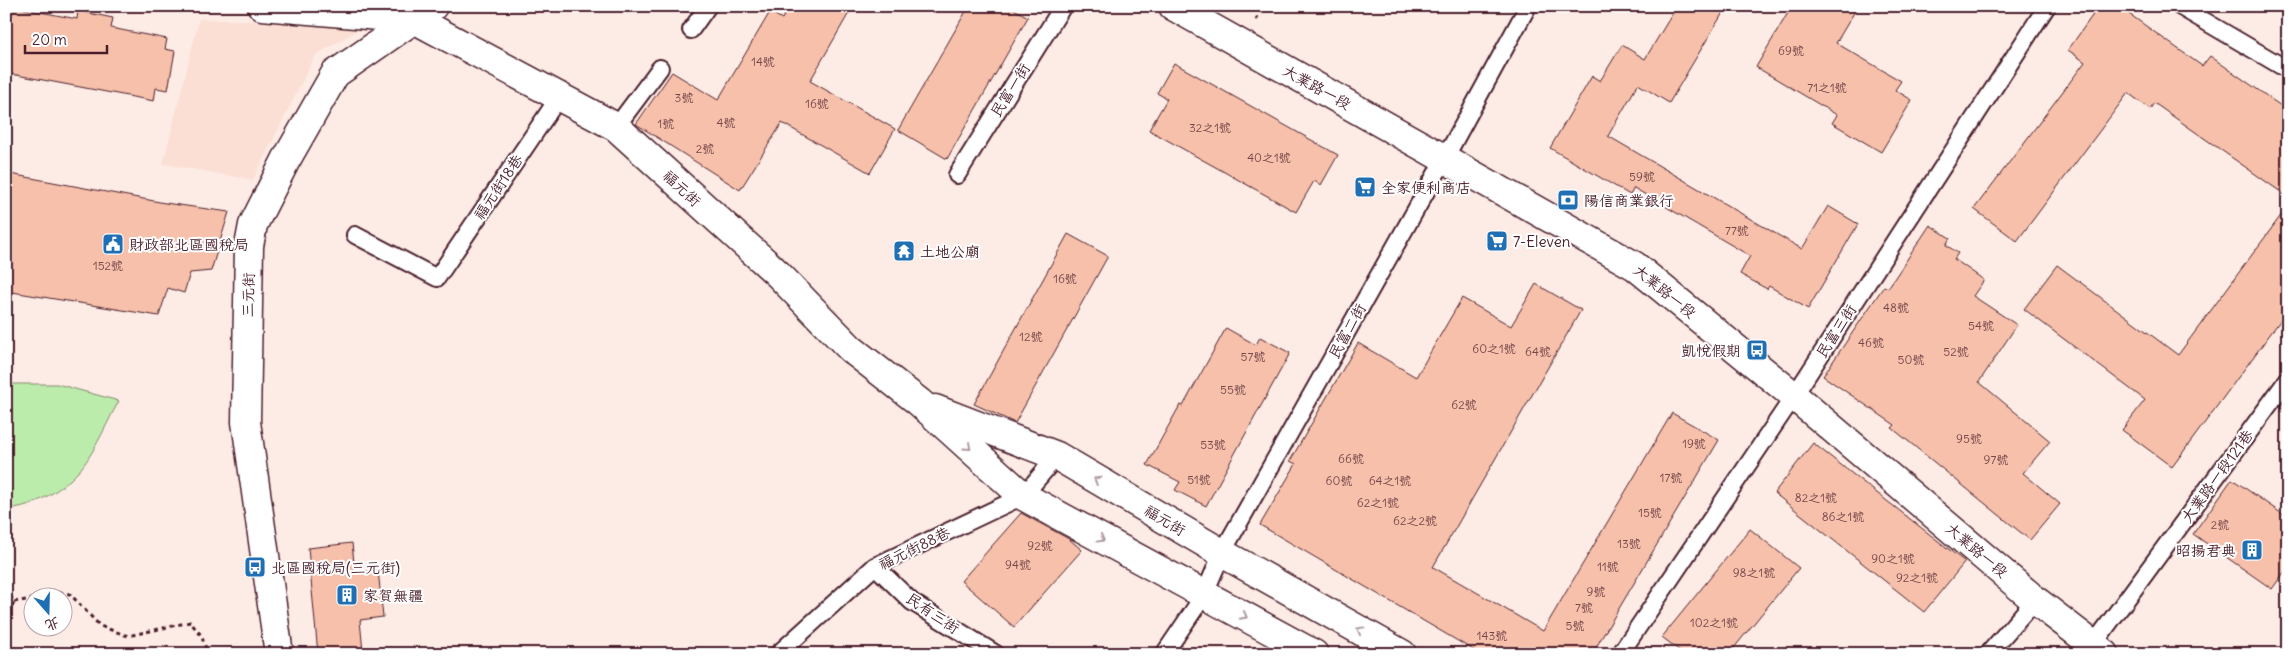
<svg xmlns="http://www.w3.org/2000/svg" width="2294" height="660" font-family="Delius,'LXGW WenKai TC',sans-serif">
<style>
.built{fill:#fbdfd4}
.green{fill:#bcecac;stroke:#83866c}
.building{fill:#f7c0ab;stroke:#4a1f2b}
.lines{fill:none;stroke-linecap:round;stroke-linejoin:round}
.lane-casing{stroke:#4a1f2b;stroke-width:20}
.street-casing{stroke:#4a1f2b;stroke-width:31}
.path{stroke:#4a1f2b;stroke-width:3;stroke-dasharray:4 4;stroke-linecap:butt}
.lane{stroke:#fff;stroke-width:16}
.street{stroke:#fff;stroke-width:28}
.oneway{stroke:#ae9aa0}
.labels{text-anchor:middle;dominant-baseline:central;stroke-width:4;stroke-linejoin:round;paint-order:stroke}
.number-label{font-size:12px;fill:#75474b}
.street-label{font-size:15px;fill:#4a1f2b;stroke:#fff}
.poi-label{font-size:15px;fill:#4a1f2b;stroke:#fff;text-anchor:start}
</style>
<rect width="100%" height="100%" fill="#fdece6"/>
<filter id="ink" filterUnits="userSpaceOnUse"><feTurbulence type="fractalNoise" baseFrequency=".02" numOctaves="2"/><feDisplacementMap in="SourceGraphic" scale="10" xChannelSelector="R" yChannelSelector="G"/><feConvolveMatrix kernelMatrix="1 2 1 2 8 2 1 2 1" color-interpolation-filters="sRGB"/></filter>
<g filter="url(#ink)">
<polygon class="built" points="199,19 368,24 315,56 253,180 163,164"/>
<path class="green" d="M6 384H57L119 401C107 422 97 447 83 466 65 489 35 507 6 509Z"/>
<g class="building">
<polygon points="789,6 853,6 810,81 895,129 870,173 782,123 740,190 636,124 672,72 718,100 770,12 782,19"/>
<polygon points="969,6 1009,6 1028,17 947,159 898,130"/>
<polygon points="1677,6 1727,6 1669,103 1638,84 1608,136 1802,249 1828,206 1858,224 1808,309 1769,286 1767,289 1740,274 1750,256 1634,188 1630,195 1550,148 1592,76 1600,81 1622,45 1645,59"/>
<polygon points="1792,6 1858,6 1836,43 1901,81 1895,90 1912,100 1881,152 1832,123 1837,115 1756,67"/>
<polygon points="2099,6 2118,6 2202,66 2210,56 2288,111 2288,197 2154,103 2150,109 2128,93 2017,241 1974,209 2085,62 2068,50"/>
<polygon points="14,7 77,19 78,11 113,18 111,28 167,39 165,49 175,51 168,90 156,88 154,101 6,73 6,16 12,17"/>
<polygon points="1174,63 1338,155 1321,185 1314,181 1296,212 1149,130 1167,99 1157,93"/>
<polygon points="10,174 165,203 229,212 211,271 190,273 184,293 168,288 159,316 6,291 6,186"/>
<polygon points="2288,206 2288,310 2172,467 2122,430 2145,400 2024,309 2057,265 2178,355"/>
<polygon points="1930,225 1950,238 1946,245 1958,253 1954,259 1984,280 1973,296 2017,325 1979,382 2050,441 2023,473 2060,504 2030,540 1892,428 1895,425 1823,376 1884,286 1888,288"/>
<polygon points="1068,234 1108,256 1015,423 974,404"/>
<polygon points="1536,284 1581,310 1433,567 1543,631 1672,413 1719,440 1592,654 1480,654 1260,525 1296,464 1290,461 1358,343 1416,377 1462,298 1511,326"/>
<polygon points="1226,328 1256,345 1260,337 1290,353 1206,506 1175,490 1180,482 1147,465 1180,405 1183,406"/>
<polygon points="1813,443 1965,562 1924,612 1774,493"/>
<polygon points="2232,479 2288,518 2288,567 2272,589 2193,534"/>
<polygon points="1021,513 1069,539 1082,550 1014,627 961,581"/>
<polygon points="1750,529 1799,568 1729,654 1684,654 1662,637"/>
<polygon points="352,543 355,573 378,570 383,617 360,620 363,652 318,654 308,548"/>
</g>
<g class="lines">
<g class="lane-casing">
<g id="lane">
<polyline points="2179,6 2288,70"/>
<polyline points="691,30 708,6"/>
<polyline points="616,127 660,68"/>
<polyline points="957,175 1063,6"/>
<polyline points="355,235 437,278 559,97"/>
<polyline points="875,566 912,602 996,654"/>
<polyline points="2093,645 2288,379"/>
<polyline points="778,654 875,566 1023,496 1057,456"/>
<polyline points="1164,654 1204,595 1222,553 1445,158 1528,6"/>
<polyline points="1620,654 1794,396 2047,6"/>
<polyline points="1988,654 2035,600"/>
</g>
</g>
<g class="street-casing">
<g id="street">
<polyline points="262,6 414,19 616,127 777,273 851,349 919,402 1023,496 1314,654"/>
<polyline points="1173,6 1635,266 1794,396 2035,600 2105,654"/>
<polyline points="935,409 1057,456 1222,553 1402,654"/>
<polyline points="279,654 246,422 249,246 253,225 286,160 335,74 433,6"/>
</g>
</g>
<g class="path">
<polyline points="1256,20 1265,6"/>
<polyline points="6,589 14,602 6,621"/>
<polyline points="37,598 52,591 70,594 100,626 128,636 190,622 201,635 208,654"/>
<polyline points="14,602 32,599"/>
</g>
<use href="#lane" class="lane"/>
<use href="#street" class="street"/>
</g>
<defs><path id="oneway-chevron" d="M-2-3.5L2.5 0L-2 3.5" fill="none" stroke-width="1.6" stroke-linecap="round" stroke-linejoin="round" transform="scale(1.25)"/></defs>
<g class="oneway">
<use href="#oneway-chevron" transform="translate(968 447) rotate(42)"/>
<use href="#oneway-chevron" transform="translate(1097 480) rotate(-149)"/>
<use href="#oneway-chevron" transform="translate(1101 539) rotate(29)"/>
<use href="#oneway-chevron" transform="translate(1244 616) rotate(28)"/>
<use href="#oneway-chevron" transform="translate(1360 630) rotate(-151)"/>
</g>
</g>
<defs>
<g id="supermarket-square" transform="scale(1.125)"><rect x="-9" y="-9" width="18" height="18" rx="4" fill="#1f6fb2" stroke="#fff"/><path d="M-6-5.5h2.5l.6 2H6L4.5 2H-2.5L-4.4-4H-6ZM-1.5 3.2a1.3 1.3 0 1 0 .1 0ZM3 3.2a1.3 1.3 0 1 0 .1 0Z" fill="#fff"/></g>
<g id="bank-square" transform="scale(1.125)"><rect x="-9" y="-9" width="18" height="18" rx="4" fill="#1f6fb2" stroke="#fff"/><path d="M-6-4H6V4H-6ZM0-2.3a2.3 2.3 0 1 0 0 4.6a2.3 2.3 0 1 0 0-4.6Z" fill="#fff"/></g>
<g id="civic-square" transform="scale(1.125)"><rect x="-9" y="-9" width="18" height="18" rx="4" fill="#1f6fb2" stroke="#fff"/><path d="M-.6-6.5H3V-4.5H.6V-3L4-1V1h2V6H-6V1h2V-1L-.6-3ZM-1.2 2.5V6h2.4V2.5Z" fill="#fff"/></g>
<g id="temple-square" transform="scale(1.125)"><rect x="-9" y="-9" width="18" height="18" rx="4" fill="#1f6fb2" stroke="#fff"/><path d="M0-6L5-2H3V0L6.5 2.5H4V6H1.5V3h-3V6H-4V2.5H-6.5L-3 0V-2H-5Z" fill="#fff"/></g>
<g id="bus-square" transform="scale(1.125)"><rect x="-9" y="-9" width="18" height="18" rx="4" fill="#1f6fb2" stroke="#fff"/><path d="M-5-6H5V4H4V6H2V4H-2V6H-4V4H-5ZM-3.5-4V0h7V-4ZM-3.5 1.2v1.5H-2V1.2ZM2 1.2v1.5H3.5V1.2Z" fill="#fff"/></g>
<g id="building-square" transform="scale(1.125)"><rect x="-9" y="-9" width="18" height="18" rx="4" fill="#1f6fb2" stroke="#fff"/><path d="M-4-6H4V6H1V3H-1V6H-4ZM-2.5-4.3h1.7v1.8h-1.7ZM.8-4.3h1.7v1.8H.8ZM-2.5-1h1.7V.8h-1.7ZM.8-1h1.7V.8H.8Z" fill="#fff"/></g>
</defs>
<g fill-rule="evenodd">
<use href="#supermarket-square" x="1365" y="187"/>
<use href="#bank-square" x="1568" y="200"/>
<use href="#supermarket-square" x="1497" y="241"/>
<use href="#civic-square" x="113" y="244"/>
<use href="#temple-square" x="904" y="251"/>
<use href="#bus-square" x="1757" y="350"/>
<use href="#building-square" x="2252" y="550"/>
<use href="#bus-square" x="255" y="567"/>
<use href="#building-square" x="347" y="595"/>
</g>
<g class="labels">
<g class="number-label">
<text x="1791" y="50">69號</text>
<text x="763" y="61">14號</text>
<text x="1827" y="87">71之1號</text>
<text x="684" y="97">3號</text>
<text x="817" y="103">16號</text>
<text x="726" y="122">4號</text>
<text x="666" y="123">1號</text>
<text x="1210" y="127">32之1號</text>
<text x="705" y="148">2號</text>
<text x="1269" y="157">40之1號</text>
<text x="1642" y="176">59號</text>
<text x="1737" y="230">77號</text>
<text x="108" y="265">152號</text>
<text x="1065" y="278">16號</text>
<text x="1896" y="307">48號</text>
<text x="1981" y="325">54號</text>
<text x="1031" y="336">12號</text>
<text x="1871" y="342">46號</text>
<text x="1494" y="348">60之1號</text>
<text x="1538" y="351">64號</text>
<text x="1956" y="351">52號</text>
<text x="1253" y="356">57號</text>
<text x="1911" y="359">50號</text>
<text x="1233" y="389">55號</text>
<text x="1464" y="404">62號</text>
<text x="1969" y="438">95號</text>
<text x="1694" y="443">19號</text>
<text x="1213" y="444">53號</text>
<text x="1351" y="458">66號</text>
<text x="1996" y="459">97號</text>
<text x="1671" y="477">17號</text>
<text x="1199" y="479">51號</text>
<text x="1339" y="480">60號</text>
<text x="1390" y="480">64之1號</text>
<text x="1816" y="497">82之1號</text>
<text x="1378" y="502">62之1號</text>
<text x="1650" y="512">15號</text>
<text x="1843" y="516">86之1號</text>
<text x="1415" y="520">62之2號</text>
<text x="2220" y="524">2號</text>
<text x="1629" y="543">13號</text>
<text x="1040" y="545">92號</text>
<text x="1893" y="558">90之1號</text>
<text x="1018" y="564">94號</text>
<text x="1608" y="566">11號</text>
<text x="1754" y="572">98之1號</text>
<text x="1917" y="577">92之1號</text>
<text x="1596" y="591">9號</text>
<text x="1584" y="607">7號</text>
<text x="1714" y="622">102之1號</text>
<text x="1575" y="625">5號</text>
<text x="1492" y="635">143號</text>
</g>
<g class="street-label">
<text transform="translate(1317 87) rotate(29)">大業路一段</text>
<text transform="translate(1010 90) rotate(-58)">民富一街</text>
<text transform="translate(498 187) rotate(-56)">福元街18巷</text>
<text transform="translate(682 188) rotate(43)">福元街</text>
<text transform="translate(1665 291) rotate(39)">大業路一段</text>
<text transform="translate(248 295) rotate(-89)">三元街</text>
<text transform="translate(1347 331) rotate(-61)">民富二街</text>
<text transform="translate(1836 331) rotate(-57)">民富三街</text>
<text transform="translate(2217 476) rotate(-54)">大業路一段121巷</text>
<text transform="translate(1165 520) rotate(31)">福元街</text>
<text transform="translate(914 548) rotate(-26)">福元街88巷</text>
<text transform="translate(1977 550) rotate(40)">大業路一段</text>
<text transform="translate(933 613) rotate(34)">民有三街</text>
</g>
<g class="poi-label">
<text x="1381" y="187">全家便利商店</text>
<text x="1584" y="200">陽信商業銀行</text>
<text x="1513" y="241">7-Eleven</text>
<text x="129" y="244">財政部北區國稅局</text>
<text x="920" y="251">土地公廟</text>
<text x="1741" y="350" text-anchor="end">凱悅假期</text>
<text x="2236" y="550" text-anchor="end">昭揚君典</text>
<text x="271" y="567">北區國稅局(三元街)</text>
<text x="363" y="595">家賀無疆</text>
</g>
</g>
<rect width="2294" height="660" fill="none" stroke="#fff" stroke-width="25"/>
<rect x="12" y="12" width="2269" height="635" fill="none" stroke="#4a1f2b" stroke-width="2" filter="url(#ink)"/>
<g transform="translate(48 612) rotate(160)"><circle r="24" fill="#ffffff" stroke="#b7a5aa"/>
<path d="M0-4L9 19L0 12L-9 19Z" fill="#1f6fb2"/>
<text y="-8" font-size="14" font-weight="bold" text-anchor="middle" fill="#4a1f2b">北</text>
</g>
<path d="M25 45v8h82v-8" fill="none" stroke="#4a1f2b" stroke-width="2.5"/>
<text x="32" y="45" font-size="15" fill="#4a1f2b" stroke="#ffffff" stroke-width="4" paint-order="stroke">20 m</text>
</svg>
